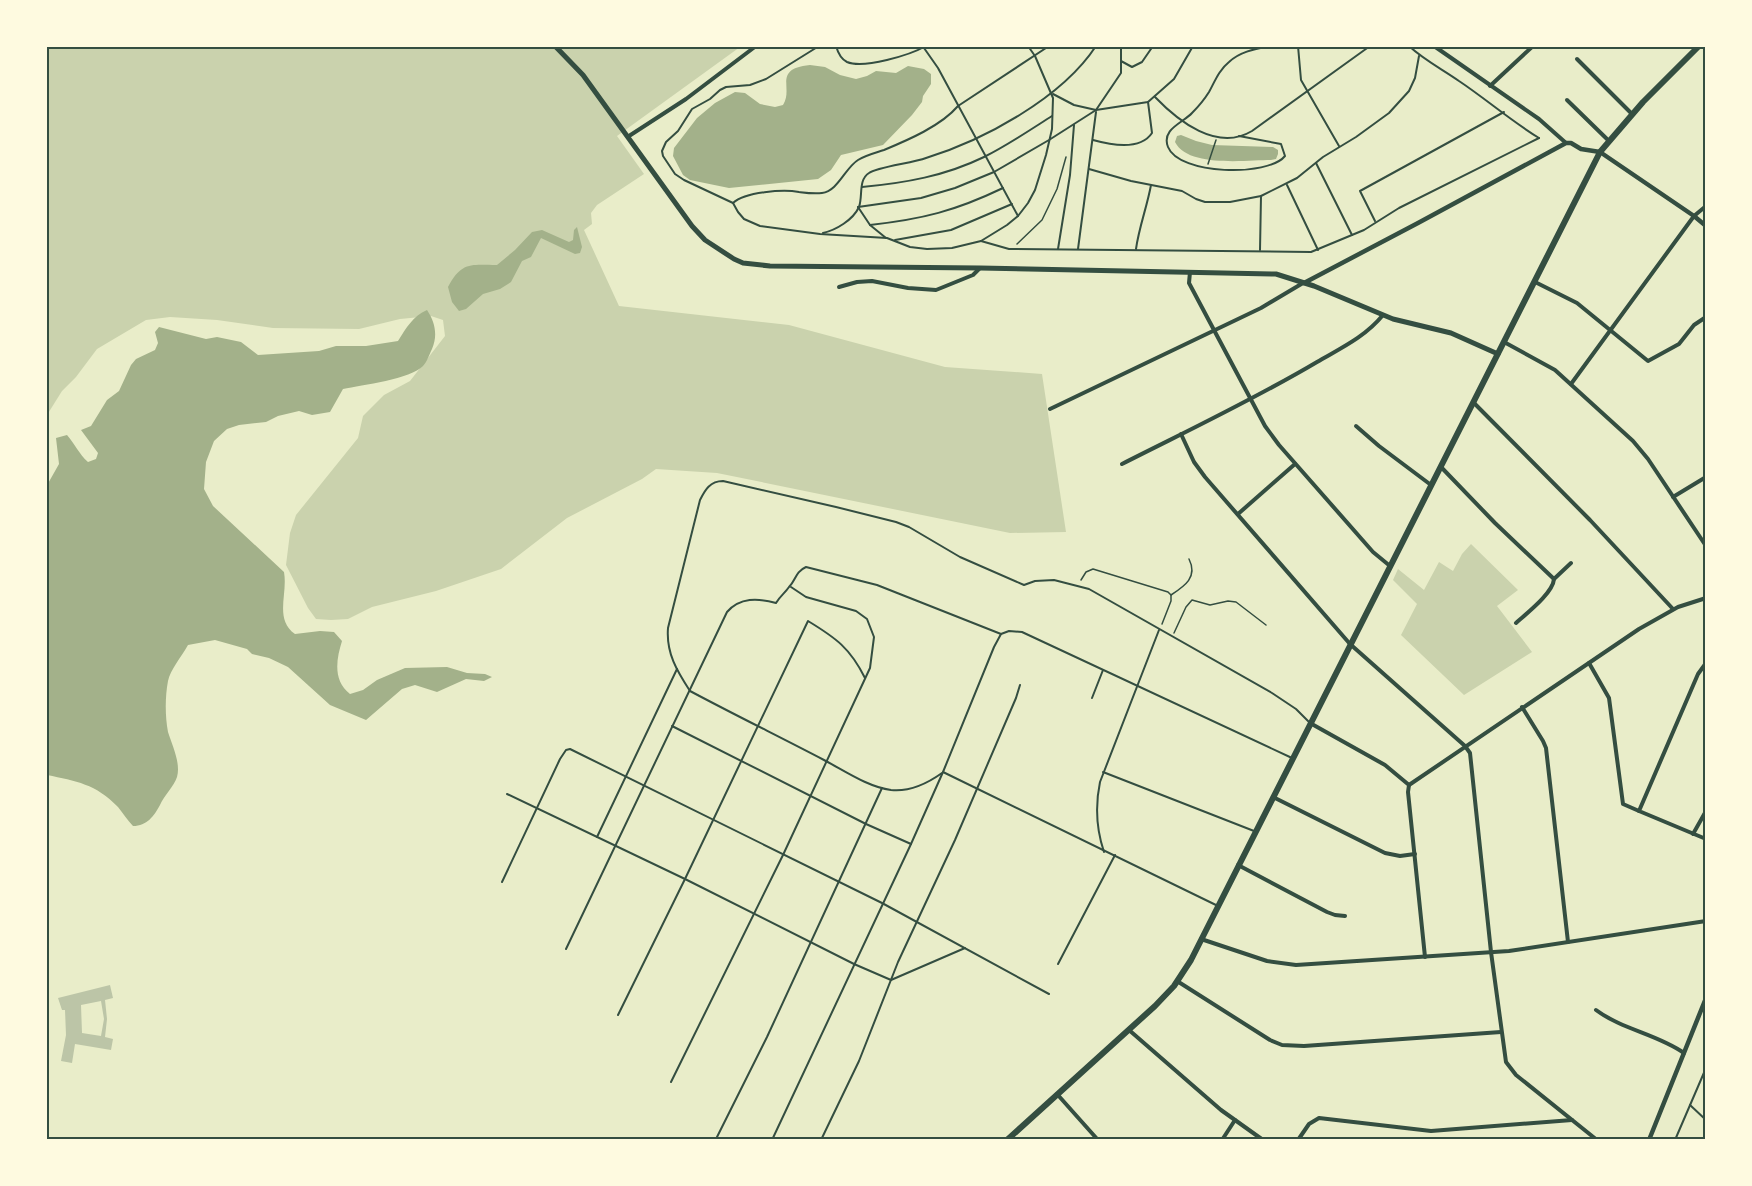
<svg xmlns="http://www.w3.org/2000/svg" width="1752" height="1186" font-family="Ubuntu,sans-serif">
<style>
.green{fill:#cad2ad}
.water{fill:#a3b18a}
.building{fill:#bcc5a7;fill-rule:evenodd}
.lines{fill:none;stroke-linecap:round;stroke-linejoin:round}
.path{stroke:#344e41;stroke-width:1.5}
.service{stroke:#344e41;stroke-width:2}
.minor{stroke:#344e41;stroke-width:4}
.tertiary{stroke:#344e41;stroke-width:4.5}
.secondary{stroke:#344e41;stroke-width:5}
.trunk{stroke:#344e41;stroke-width:6}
.neatline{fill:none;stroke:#344e41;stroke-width:2}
</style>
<rect width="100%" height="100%" fill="#e9edc9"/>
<g class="green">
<polygon points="47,47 740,47 617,136 644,174 597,205 591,213 592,224 584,230 619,306 789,325 945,367 1042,374 1066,532 1010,533 717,473 656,469 642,479 567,518 501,569 436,591 372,607 348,619 331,620 316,619 308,608 286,565 290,533 296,515 358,438 363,416 384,395 410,381 445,336 443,320 431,316 400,319 359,329 273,328 217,320 170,317 146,320 97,349 76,377 62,391 47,415"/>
<polygon points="1471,544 1518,590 1497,606 1532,652 1464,695 1401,635 1417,604 1393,580 1398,569 1424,590 1439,562 1453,571 1462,554"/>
</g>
<g class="water">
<path d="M810 65 825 67 840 75 856 79 867 76 876 71 896 73 908 66 924 69 931 74V84L923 96 922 102 912 115 883 145 841 155 831 170 818 179 729 188 690 180 683 175 673 156 674 148 697 118 715 103 735 92 745 93 760 104 775 107 783 105C794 88 772 69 810 65Z"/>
<path d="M1181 135 1196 141 1212 145 1273 147 1278 150V154L1276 159 1271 160C1247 160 1188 168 1175 142L1177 136Z"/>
<path d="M577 227 582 247 580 253 575 254 541 238 531 257 522 261 511 282 500 289 483 294 466 309 459 311 452 302 448 287C462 261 471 265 497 265L515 250 532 232 542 230 569 242 573 240 574 230Z"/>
<path d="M427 310C435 322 438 335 432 349 429 355 427 362 423 366 411 379 362 385 343 389L330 412 312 415 299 411 278 416 266 422 239 425 227 429 214 441 206 462 204 489 213 506 284 572C288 594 274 619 295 634L320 631 334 632 342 641C336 660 333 681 350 694L363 690 377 680 405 668 447 667 467 673 485 674 492 677 484 681 466 679 437 692 415 685 402 689 366 720 330 705 288 667 269 658 252 654 247 649 215 640 188 645C182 656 170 670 168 681 165 696 165 717 168 732 172 745 181 763 177 777 174 786 164 796 160 805 154 816 147 826 133 826 127 820 123 813 118 807 96 784 76 781 47 775L46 487 59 464 56 438 67 435C75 444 79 454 88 462L96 459 98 453 81 430 91 426 107 400 119 391 131 365 136 359 155 350 158 343 155 332 159 327 206 339 217 337 241 342 258 355 319 351 336 346H366L398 341C406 328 413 316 427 310Z"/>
</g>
<path class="building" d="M110 985 113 998 105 1000 107 1019 105 1037 113 1039 111 1050 75 1044 72 1063 61 1061 66 1035 65 1010H62L58 998ZM101 1001 104 1019 101 1036 82 1033 81 1005Z"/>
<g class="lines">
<g class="path">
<polyline points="1208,164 1216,140"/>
<polyline points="1017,244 1042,220 1057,189 1066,157"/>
<polyline points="1081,580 1086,572 1093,569 1168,592 1171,595"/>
<path d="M1162 624 1171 601V595C1185 586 1198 577 1189 559"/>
<polyline points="1174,633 1186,607 1192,600 1210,605 1228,601 1236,602 1266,625"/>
</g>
<g class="service">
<path d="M836 46C838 53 841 59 847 62 864 69 910 55 926 46"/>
<polyline points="1298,46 1301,80 1339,146"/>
<path d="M1409 46C1424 60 1442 69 1459 81 1486 99 1511 121 1539 138"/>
<polyline points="924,48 938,68 1018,216"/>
<polyline points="1121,61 1132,67 1142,62 1153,46"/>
<polyline points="1053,94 1074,105 1096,110 1148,102 1174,79 1193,46"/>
<path d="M1155 97C1178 121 1217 152 1252 131L1370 46"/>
<path d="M1239 136 1281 144 1285 156C1268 177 1179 175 1168 147 1161 129 1183 123 1192 113 1198 107 1204 100 1209 92 1215 81 1219 70 1229 62 1241 51 1256 49 1271 46"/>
<path d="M1093 140C1111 145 1140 151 1152 133L1148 102"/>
<polyline points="1316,163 1352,235"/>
<polyline points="1089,169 1131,181 1182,191 1196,199 1205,202 1230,202 1261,196 1297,178 1323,157 1356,137 1389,113 1409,91 1415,78 1419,56"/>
<polyline points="1287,185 1318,250"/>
<path d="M862 187C905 183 945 176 984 157 1008 145 1030 130 1052 116"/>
<polyline points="733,203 738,212 744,219 760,226 820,234 887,238 910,247 927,249 952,248 981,241 1007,225 1018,216 1028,203 1035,190 1046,155 1052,129 1053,98 1035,56 1028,46"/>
<path d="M733 203C745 192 783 189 799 192 807 193 814 194 822 193 838 191 845 168 858 160 866 155 875 153 884 150 908 140 941 126 958 106L1049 46"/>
<polyline points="733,203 684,180 675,174 663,156 662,151 666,142 678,131 692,109 710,99 720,90 726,87 750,85 766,79 819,46"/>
<polyline points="858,207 921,198 955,188 994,172 1049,140 1096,110 1121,73 1121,46"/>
<polyline points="858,207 870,225 886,238"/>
<polyline points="1375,221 1360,191 1504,112"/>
<path d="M870 225C923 219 955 211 1003 188"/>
<path d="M823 233C836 230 853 220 859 207 863 196 858 180 869 173 877 167 913 163 926 158 984 140 1062 98 1096 46"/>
<polyline points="895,240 951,230 1012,204"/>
<polyline points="981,241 1009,249 1311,252 1364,230 1399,208 1539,138"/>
<polyline points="1058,249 1070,175 1074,125"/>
<polyline points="1078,249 1096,112"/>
<path d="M1136 249C1139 227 1147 207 1151 185"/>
<polyline points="1260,250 1261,196"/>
<path d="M690 691C677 671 666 653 668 628L700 500C705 490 710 481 723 481L836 507 896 522 909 527 960 557 1024 585 1035 581 1054 580 1089 589 1272 693 1296 709 1309 722"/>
<path d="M690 691C735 715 780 737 824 760 845 771 868 787 891 790 910 792 928 783 942 773"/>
<polyline points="1092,698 1103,670"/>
<polyline points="672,726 866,824 911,844"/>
<polyline points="943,772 1218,906"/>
<polyline points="1103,772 1254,831"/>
<polyline points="507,794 685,879 854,964 891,980"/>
<polyline points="597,837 677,669"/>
<path d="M1104 852C1096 828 1095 806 1100 782L1159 630"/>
<polyline points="502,882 560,759 566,750 570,749 882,903 1049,994"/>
<path d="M566 949 727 612C740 597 758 598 776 603 780 596 785 593 789 587 796 580 795 572 806 567L877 585 1001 634 1009 631 1022 632 1292 758"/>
<polyline points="1058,964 1115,855"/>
<polyline points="891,980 965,948"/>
<path d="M618 1015 685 879 808 621C836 638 850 648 865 678"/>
<polyline points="671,1082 783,855 870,668 874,637 867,619 856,611 806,597 791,587"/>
<polyline points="1690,1105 1706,1120"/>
<polyline points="716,1139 767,1037 882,788"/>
<polyline points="772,1140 911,844 943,772 994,647 1001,634"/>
<polyline points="821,1140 859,1061 898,962 955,840 1016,698 1020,685"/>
<polyline points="1675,1140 1706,1068"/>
</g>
<g class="minor">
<polyline points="1434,46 1539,119 1566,143"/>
<polyline points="1577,59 1632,114"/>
<polyline points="1490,86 1533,46"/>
<polyline points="1567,100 1609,141"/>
<polyline points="629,136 686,99 756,46"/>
<polyline points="1190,272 1189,283 1265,426 1279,445 1373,552 1390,566"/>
<polyline points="1535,282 1577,303 1648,361 1679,344 1694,325 1706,317"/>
<polyline points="839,287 857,282 872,281 908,288 936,290 973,275 980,268"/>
<polyline points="1504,342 1555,370 1633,441 1648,459 1706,546"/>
<polyline points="1571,384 1694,216 1706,206"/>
<polyline points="1474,403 1590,520 1673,609"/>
<polyline points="1050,409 1261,308 1303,283"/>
<polyline points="1356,426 1379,446 1431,485"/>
<polyline points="1181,434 1194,462 1205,477 1350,644 1465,746 1470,753 1491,952 1506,1062 1516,1075 1597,1140"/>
<path d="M1122 464C1187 431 1253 400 1317 362 1341 348 1365 337 1383 315"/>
<polyline points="1441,467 1495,523 1554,579"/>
<polyline points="1673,497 1706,477"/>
<polyline points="1238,514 1295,464"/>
<path d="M1516 623C1527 613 1553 593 1554 579L1571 563"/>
<polyline points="1589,663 1609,698 1623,804 1639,811"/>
<polyline points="1706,663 1698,674 1639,811 1706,839"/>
<polyline points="1522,707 1543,741 1546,748 1568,942"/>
<polyline points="1310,723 1385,765 1409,785 1408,792 1425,957"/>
<polyline points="1409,785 1639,629 1678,607 1706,598"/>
<polyline points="1273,797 1385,853 1400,856 1415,854"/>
<polyline points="1693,834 1706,811"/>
<polyline points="1238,865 1327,912 1335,915 1345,916"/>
<polyline points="1201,939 1267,961 1296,965 1509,951 1706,921"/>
<polyline points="1177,981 1270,1040 1282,1045 1304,1046 1501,1032"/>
<path d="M1596 1010C1623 1030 1657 1034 1684 1053"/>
<polyline points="1129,1030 1221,1110 1263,1140"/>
<polyline points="1057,1094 1098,1140"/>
<polyline points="1222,1140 1235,1120"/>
<polyline points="1298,1140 1309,1124 1319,1118 1431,1131 1572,1120"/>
</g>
<g class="tertiary">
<polyline points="1304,283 1418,223 1566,143 1571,143 1581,149 1600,152 1694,216 1706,226"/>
<polyline points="1649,1140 1706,998"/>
</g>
<polyline class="secondary" points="555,46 583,75 692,226 705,240 734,259 743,263 770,266 980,268 1276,274 1314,286 1393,319 1451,333 1498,354"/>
<polyline class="trunk" points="1007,1140 1155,1006 1174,986 1191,960 1600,152 1643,102 1699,46"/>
</g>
<rect width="1752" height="1186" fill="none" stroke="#fefae0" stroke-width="96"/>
<rect x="48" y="48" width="1656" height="1090" class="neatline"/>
</svg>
